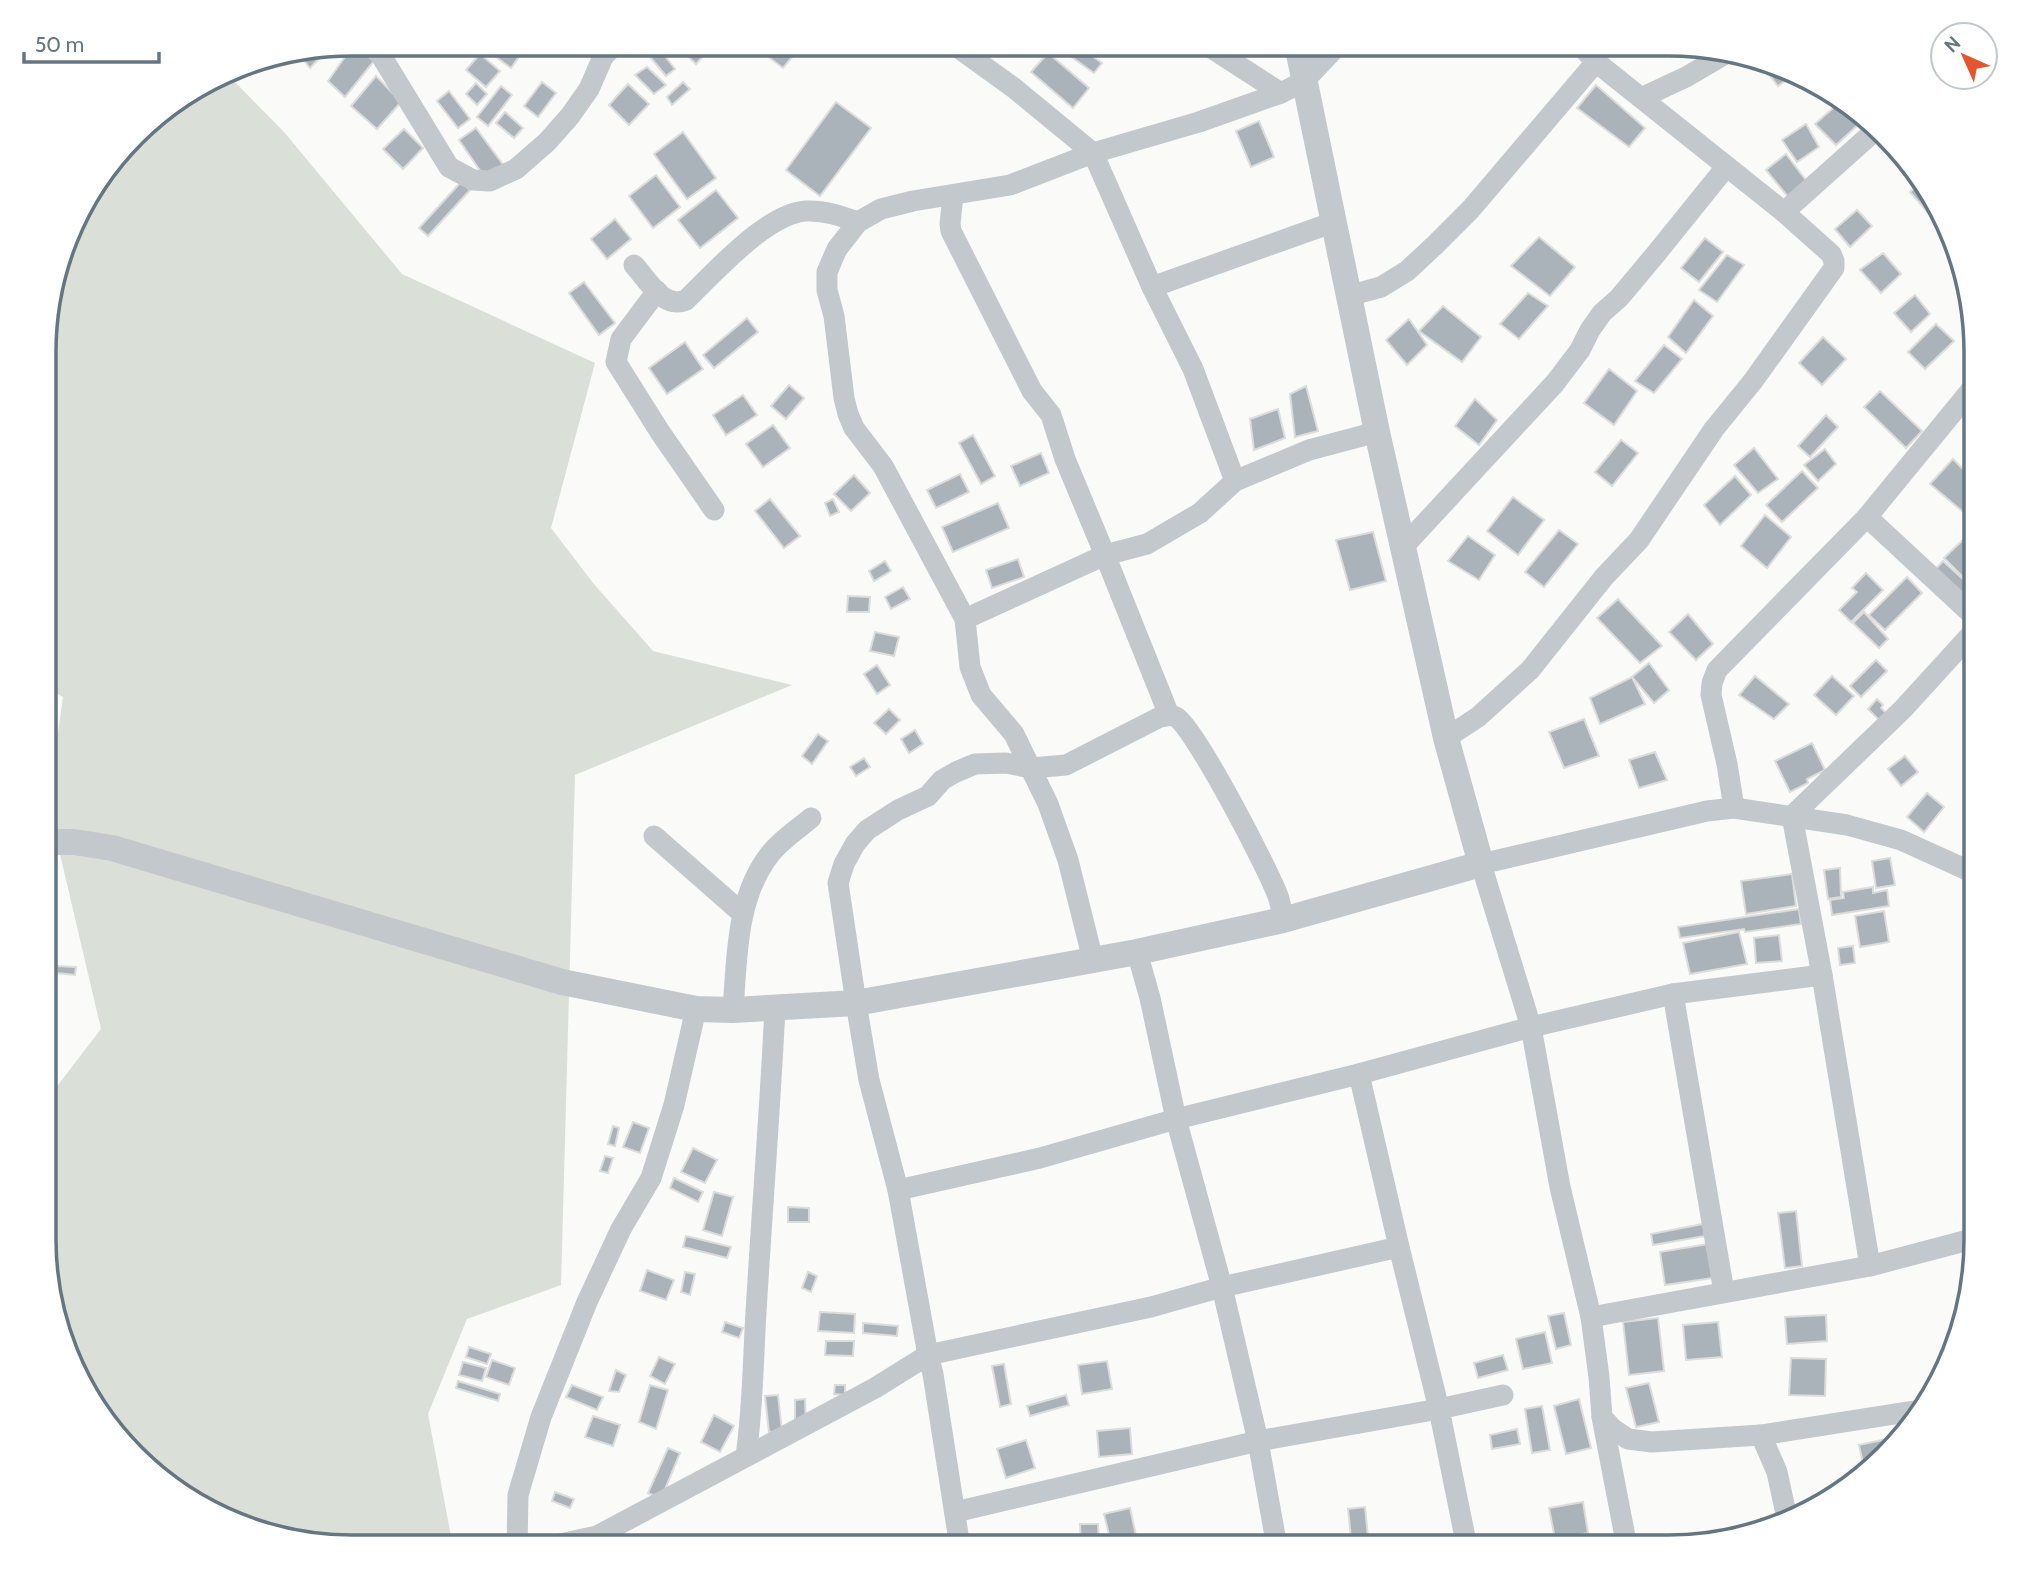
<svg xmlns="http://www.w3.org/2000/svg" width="2020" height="1591" viewBox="0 0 2020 1591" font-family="Cabin,sans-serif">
<rect width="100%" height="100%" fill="#fafaf8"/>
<path fill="#dadfd7" d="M228,75L284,132L402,274L595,363L551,528L593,583L653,651L792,685L575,775L561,1285L467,1319L428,1414L453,1547H332L234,1524L148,1471L75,1375L44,1260L45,1102L101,1029L48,803L63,697L46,688V311L85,198L149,120Z"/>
<g fill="#aab3b9" stroke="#dcdcda" stroke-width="2">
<path d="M354,44L374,61L345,97L328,81Z"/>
<path d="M488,44H507L521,54L511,68L484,48Z"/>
<path d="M688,44H714L696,64L682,51Z"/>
<path d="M764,44H803L783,68L758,49Z"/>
<path d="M982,44H999L987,58L977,50Z"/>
<path d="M1067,44H1075L1102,63L1094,73L1062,50Z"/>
<path d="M330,47L310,68L298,53Z"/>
<path d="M660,50L675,69L666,76L651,58Z"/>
<path d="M1048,53L1089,88L1073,108L1031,72Z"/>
<path d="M480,54L500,71L486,87L466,70Z"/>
<path d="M1763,62L1786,67L1796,73L1778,86L1761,64Z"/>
<path d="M647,67L666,85L654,94L635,75Z"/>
<path d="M376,76L401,102L377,129L351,106Z"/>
<path d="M542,82L556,93L538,117L524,106Z"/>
<path d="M683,82L690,89L672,105L667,97Z"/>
<path d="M476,83L487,94L477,105L466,94Z"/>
<path d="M628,84L649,104L629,125L609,105Z"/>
<path d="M1596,85L1645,128L1629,147L1577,108Z"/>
<path d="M501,86L512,95L488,126L477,117Z"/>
<path d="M449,91L470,119L458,128L437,101Z"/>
<path d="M836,102L871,128L820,196L786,170Z"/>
<path d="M1840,102L1860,123L1836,145L1815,124Z"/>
<path d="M505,112L523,128L514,138L496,123Z"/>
<path d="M1259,121L1274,157L1251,167L1236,131Z"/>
<path d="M1806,124L1819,147L1797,162L1782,140Z"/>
<path d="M476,128L504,166L486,179L459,140Z"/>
<path d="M404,129L423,148L403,169L383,149Z"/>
<path d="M683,132L716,178L687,199L654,154Z"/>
<path d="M1786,154L1808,183L1789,198L1766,170Z"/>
<path d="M656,175L680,207L653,228L629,196Z"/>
<path d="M461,182L470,190L428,236L419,228Z"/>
<path d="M1920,183L1945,216L1948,235L1910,192Z"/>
<path d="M716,190L738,218L700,248L678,220Z"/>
<path d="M1857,210L1872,226L1850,247L1835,229Z"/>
<path d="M615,219L631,239L607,259L591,239Z"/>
<path d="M1539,237L1575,267L1550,296L1511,266Z"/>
<path d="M1705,238L1723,252L1699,282L1681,268Z"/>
<path d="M1883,253L1901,274L1881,293L1860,270Z"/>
<path d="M1727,255L1744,265L1717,302L1699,290Z"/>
<path d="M584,282L615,323L599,335L569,293Z"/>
<path d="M1528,293L1548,306L1519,339L1500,324Z"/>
<path d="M1915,295L1930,314L1911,332L1894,313Z"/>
<path d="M1694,300L1713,316L1686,353L1668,337Z"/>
<path d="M1443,306L1481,337L1462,362L1419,331Z"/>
<path d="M747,318L758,332L714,368L703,355Z"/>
<path d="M1409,319L1427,345L1407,365L1386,340Z"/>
<path d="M1936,324L1954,341L1925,369L1908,352Z"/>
<path d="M1823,337L1846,359L1822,385L1799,363Z"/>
<path d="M685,342L703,369L667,394L649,368Z"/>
<path d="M1664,345L1682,359L1654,393L1635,381Z"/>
<path d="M1609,369L1637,391L1614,425L1584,403Z"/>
<path d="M789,385L804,398L786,419L771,406Z"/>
<path d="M1306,386L1318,431L1295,437L1290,394Z"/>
<path d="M1880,391L1922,431L1906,448L1864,407Z"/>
<path d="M743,395L757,415L726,435L713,415Z"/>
<path d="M1475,399L1497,420L1479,445L1455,426Z"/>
<path d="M1278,409L1285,438L1254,450L1250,419Z"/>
<path d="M1826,415L1838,427L1810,457L1798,446Z"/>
<path d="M773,425L790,448L763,467L746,444Z"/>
<path d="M973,435L995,476L981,484L959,443Z"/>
<path d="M1621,440L1638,453L1612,486L1595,472Z"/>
<path d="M1754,448L1778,479L1758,493L1734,465Z"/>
<path d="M1825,449L1836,464L1818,481L1804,465Z"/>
<path d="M1041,453L1049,473L1020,486L1011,466Z"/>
<path d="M1953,459L1976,483V508L1968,516L1930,484Z"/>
<path d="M1802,471L1818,488L1782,522L1766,505Z"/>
<path d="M960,474L969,492L936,508L927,490Z"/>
<path d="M854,475L870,493L851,511L834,494Z"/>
<path d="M1735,476L1751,495L1720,525L1704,505Z"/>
<path d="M1513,497L1544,520L1518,555L1487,531Z"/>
<path d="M770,499L800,536L784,548L755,511Z"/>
<path d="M833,499L839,512L830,516L825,503Z"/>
<path d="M998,503L1009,528L953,552L942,527Z"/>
<path d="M1765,515L1791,537L1767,568L1741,546Z"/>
<path d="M1559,530L1578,544L1544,587L1525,572Z"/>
<path d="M1373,532L1386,581L1350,590L1336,540Z"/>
<path d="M1969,534L1976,541V568L1965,579L1944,558Z"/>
<path d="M1468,536L1495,555L1479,580L1448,561Z"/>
<path d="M1018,559L1024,577L992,588L986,570Z"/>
<path d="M885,561L891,571L874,581L869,571Z"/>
<path d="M1943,561L1976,591V598L1970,605L1933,572Z"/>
<path d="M1866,573L1883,590L1851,622L1839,610L1857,592L1852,588Z"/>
<path d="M1907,577L1922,593L1885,630L1869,615Z"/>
<path d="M903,587L910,599L891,609L885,597Z"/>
<path d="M848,596L870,597L869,612H847Z"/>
<path d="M1618,599L1662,646L1640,663L1597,618Z"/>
<path d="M1864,612L1888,639L1879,648L1853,623Z"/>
<path d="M1688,614L1713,644L1696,660L1669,632Z"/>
<path d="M875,632L899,637L894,656L870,651Z"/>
<path d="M1876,660L1887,671L1861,697L1850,686Z"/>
<path d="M1649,663L1669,690L1654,703L1632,677Z"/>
<path d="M877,665L890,685L877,694L864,674Z"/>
<path d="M1755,676L1789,704L1774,719L1739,695Z"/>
<path d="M1832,676L1854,696L1836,715L1814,695Z"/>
<path d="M1632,677L1645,704L1600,724L1590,698Z"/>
<path d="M1877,699L1883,705L1881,708L1890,717L1883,724L1868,709Z"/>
<path d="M889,709L900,720L886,734L874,723Z"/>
<path d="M1584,719L1599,756L1564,768L1549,732Z"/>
<path d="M915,730L923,744L909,753L901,739Z"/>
<path d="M818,734L828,741L812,764L802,756Z"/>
<path d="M1812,743L1825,770L1807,779L1808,783L1790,792L1775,761Z"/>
<path d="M1655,752L1667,780L1639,788L1629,760Z"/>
<path d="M1905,756L1918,772L1901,786L1888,769Z"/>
<path d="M864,758L870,767L856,776L850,767Z"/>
<path d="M1927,793L1944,807L1924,832L1907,817Z"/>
<path d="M1890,858L1895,885L1876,888L1872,861Z"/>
<path d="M1840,868L1841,897L1828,899L1824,870Z"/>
<path d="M1792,874L1796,906L1746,914L1741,881Z"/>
<path d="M1873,887V893L1887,890L1889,906L1832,915L1830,900L1844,898L1843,892Z"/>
<path d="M1799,909L1801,924L1745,932L1744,929L1680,938L1678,927Z"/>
<path d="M1884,911L1889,942L1860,947L1855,916Z"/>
<path d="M1739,932L1747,964L1690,974L1683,943Z"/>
<path d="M1779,935L1782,961L1756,963L1754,938Z"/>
<path d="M1853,946L1855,963L1840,965L1838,948Z"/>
<path d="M57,966L76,967L75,975L57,973Z"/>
<path d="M633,1122L649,1128L640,1153L623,1147Z"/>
<path d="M613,1126L619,1128L615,1146L608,1144Z"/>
<path d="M693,1148L717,1160L705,1183L681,1172Z"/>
<path d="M605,1156L613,1158L608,1173L600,1171Z"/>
<path d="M674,1178L703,1192L698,1202L670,1188Z"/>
<path d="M714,1192L733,1197L722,1236L703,1230Z"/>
<path d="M788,1207L809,1208V1222H788Z"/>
<path d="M1796,1211L1802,1266L1785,1268L1778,1213Z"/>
<path d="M1703,1224L1705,1236L1653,1245L1651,1234Z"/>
<path d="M686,1236L731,1247L727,1258L683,1247Z"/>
<path d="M1708,1244L1713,1278L1665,1285L1660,1252Z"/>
<path d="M647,1270L674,1280L666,1300L640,1291Z"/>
<path d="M685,1272L695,1274L690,1295L681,1292Z"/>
<path d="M808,1272L817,1276L811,1292L802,1288Z"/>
<path d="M820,1312L855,1314L854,1333L818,1331Z"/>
<path d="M1564,1313L1571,1345L1556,1349L1548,1316Z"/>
<path d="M1826,1315L1827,1341L1787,1344L1785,1317Z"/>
<path d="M1658,1318L1664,1371L1629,1375L1623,1322Z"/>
<path d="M725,1322L743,1328L739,1338L722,1332Z"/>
<path d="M1718,1322L1722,1357L1686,1360L1683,1325Z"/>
<path d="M863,1323L898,1326L897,1336L863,1333Z"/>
<path d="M1545,1332L1552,1363L1523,1369L1516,1339Z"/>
<path d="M826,1341H854L853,1356L825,1355Z"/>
<path d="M469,1347L491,1354L487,1364L466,1357Z"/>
<path d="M1503,1355L1508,1370L1478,1378L1474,1363Z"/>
<path d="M659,1357L675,1364L665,1384L650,1376Z"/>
<path d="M1791,1358L1826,1359L1825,1396L1789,1395Z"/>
<path d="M492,1360L515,1368L509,1385L486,1377Z"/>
<path d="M1107,1361L1112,1389L1082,1394L1078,1365Z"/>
<path d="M463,1362L486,1368L482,1381L459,1375Z"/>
<path d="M1004,1364L1011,1404L1000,1407L992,1366Z"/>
<path d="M616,1370L626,1375L619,1392L609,1391Z"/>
<path d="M458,1381L500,1394L498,1401L456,1388Z"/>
<path d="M1649,1383L1659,1422L1636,1427L1626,1388Z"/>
<path d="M572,1385L603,1397L597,1410L566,1397Z"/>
<path d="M650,1385L668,1390L656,1429L639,1422Z"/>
<path d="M835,1385H845V1395L834,1394Z"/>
<path d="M778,1395L782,1431L769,1432L765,1396Z"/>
<path d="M1066,1395L1069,1405L1030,1416L1027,1406Z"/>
<path d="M805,1399L806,1423H795V1400Z"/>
<path d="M1579,1399L1591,1448L1566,1454L1554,1406Z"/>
<path d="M1542,1406L1550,1450L1532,1453L1525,1409Z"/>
<path d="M714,1415L734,1426L720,1452L701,1442Z"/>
<path d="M593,1416L620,1425L613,1446L585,1437Z"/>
<path d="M1130,1428L1132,1454L1099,1457L1097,1431Z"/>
<path d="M1517,1429L1520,1444L1492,1449L1490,1435Z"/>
<path d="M1896,1437L1898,1444L1864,1468L1859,1445Z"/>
<path d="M1026,1440L1035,1468L1006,1478L997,1449Z"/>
<path d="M668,1448L680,1453L661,1499L648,1493Z"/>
<path d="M555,1492L574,1499L570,1508L552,1501Z"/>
<path d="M1583,1502L1588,1533L1555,1539L1549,1508Z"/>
<path d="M1365,1507L1369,1547H1352L1348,1509Z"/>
<path d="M1130,1508L1138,1545L1112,1547L1104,1514Z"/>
<path d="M1080,1524H1098L1099,1547H1081Z"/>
</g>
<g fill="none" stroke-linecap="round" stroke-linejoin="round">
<g stroke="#c3c8cc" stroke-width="21">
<path d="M374,44L449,167L473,180L490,181L516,169L547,142L570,116L589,89L603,57L615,44"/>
<path d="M953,44L1014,88L1093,153L1152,287L1193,369L1235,481L1309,450L1377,432"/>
<path d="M1205,44L1281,93L1304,81L1339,44"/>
<path d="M1641,98L1686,77L1727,53"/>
<path d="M953,195L950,224L951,231L1032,391L1051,415L1065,459L1105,555L1147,544L1200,513L1235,481"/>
<path d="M1784,212L1878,128"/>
<path d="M634,265C648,280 663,310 686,300C713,274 767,213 806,211C824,210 841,216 858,222"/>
<path d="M1152,287L1334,222"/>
<path d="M657,291L621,339L616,362L660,432L714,510"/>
<path d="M1348,296L1381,287L1407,271L1435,245L1471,209L1596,62"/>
<path d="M1867,517L1976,618"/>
<path d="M1403,547L1555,383L1580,350L1590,330L1602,313L1619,298L1655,255L1726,167"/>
<path d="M965,619L1105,555L1169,715"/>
<path d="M1446,738L1478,717L1530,670L1604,577L1639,540L1714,429L1753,381L1834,268V261L1831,254L1784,212L1596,62L1579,44"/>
<path d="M1734,808L1727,764L1711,695L1712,683L1717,670L1867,517L1976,384"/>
<path d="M654,836L743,914"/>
<path d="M1137,952L1150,998L1176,1119L1222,1287L1258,1441L1277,1547"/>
<path d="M1093,960L1068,860L1048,804L1014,734L981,695L970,667L965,619L883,466L854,428L848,414L844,398L834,316L827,290V272L837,249L858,222L881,209L913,201L1010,185L1093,153L1199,122L1281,93"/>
<path d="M1673,994L1724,1292"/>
<path d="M733,1010C737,957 736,898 770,854C781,840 798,829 811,818"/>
<path d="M1359,1074L1399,1247"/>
<path d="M898,1190L1040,1158L1176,1119L1359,1074L1531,1027L1673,994L1822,975"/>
<path d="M1870,1266L1822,975L1792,816L1903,709L1976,629"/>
<path d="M1591,1317L1870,1266L1976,1238"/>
<path d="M1602,1417L1613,1429L1628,1439L1652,1442L1761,1435L1920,1410"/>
<path d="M1761,1435L1777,1472L1788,1523"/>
<path d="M746,1456C753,1408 753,1361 756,1312C762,1211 770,1110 775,1008"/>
<path d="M955,1512L1258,1441L1439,1409L1503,1395"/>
<path d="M517,1547L518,1495L541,1417L587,1302L621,1229L651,1178L674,1105L696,1009"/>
<path d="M546,1547L597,1536L875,1388L928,1355L1151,1307L1222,1287L1399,1247L1439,1409L1467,1547"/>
<path d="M960,1547L933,1374L928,1355L898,1190L869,1080L856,1003L838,883L844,864L855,844L867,830L898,810L928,796L942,780L956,772L975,764L1006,763L1031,768L1066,765L1160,717C1166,716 1171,714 1176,717C1195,728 1270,872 1279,899C1281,906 1282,913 1283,920"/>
<path d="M1627,1547L1602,1417L1599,1377L1591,1317L1560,1187L1531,1027L1481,864L1707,811L1734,808L1847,825L1901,840L1976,874"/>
</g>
<path stroke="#c3c8cc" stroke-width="26" d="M45,842H74L112,848L562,982L696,1009L733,1010L856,1003L1137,952L1283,920L1481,864L1446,738L1377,432L1297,44"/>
</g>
<path d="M0 0H2020V1591H0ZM352 56H1668A296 296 0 0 1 1964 352V1239A296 296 0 0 1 1668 1535H352A296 296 0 0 1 56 1239V352A296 296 0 0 1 352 56Z" fill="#fff" fill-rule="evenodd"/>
<path fill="none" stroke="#657683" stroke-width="3.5" d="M352 56H1668A296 296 0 0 1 1964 352V1239A296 296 0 0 1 1668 1535H352A296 296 0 0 1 56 1239V352A296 296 0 0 1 352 56Z"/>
<g transform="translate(1964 56) rotate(315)"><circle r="33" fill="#ffffff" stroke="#c1c8cd" stroke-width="2"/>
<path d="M0-5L12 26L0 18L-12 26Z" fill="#e4572e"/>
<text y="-10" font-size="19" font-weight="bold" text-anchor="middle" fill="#657683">N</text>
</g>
<path d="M24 52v10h135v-10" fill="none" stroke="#657683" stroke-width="3.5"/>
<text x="35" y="52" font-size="21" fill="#657683" stroke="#ffffff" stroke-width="5" paint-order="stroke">50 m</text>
</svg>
